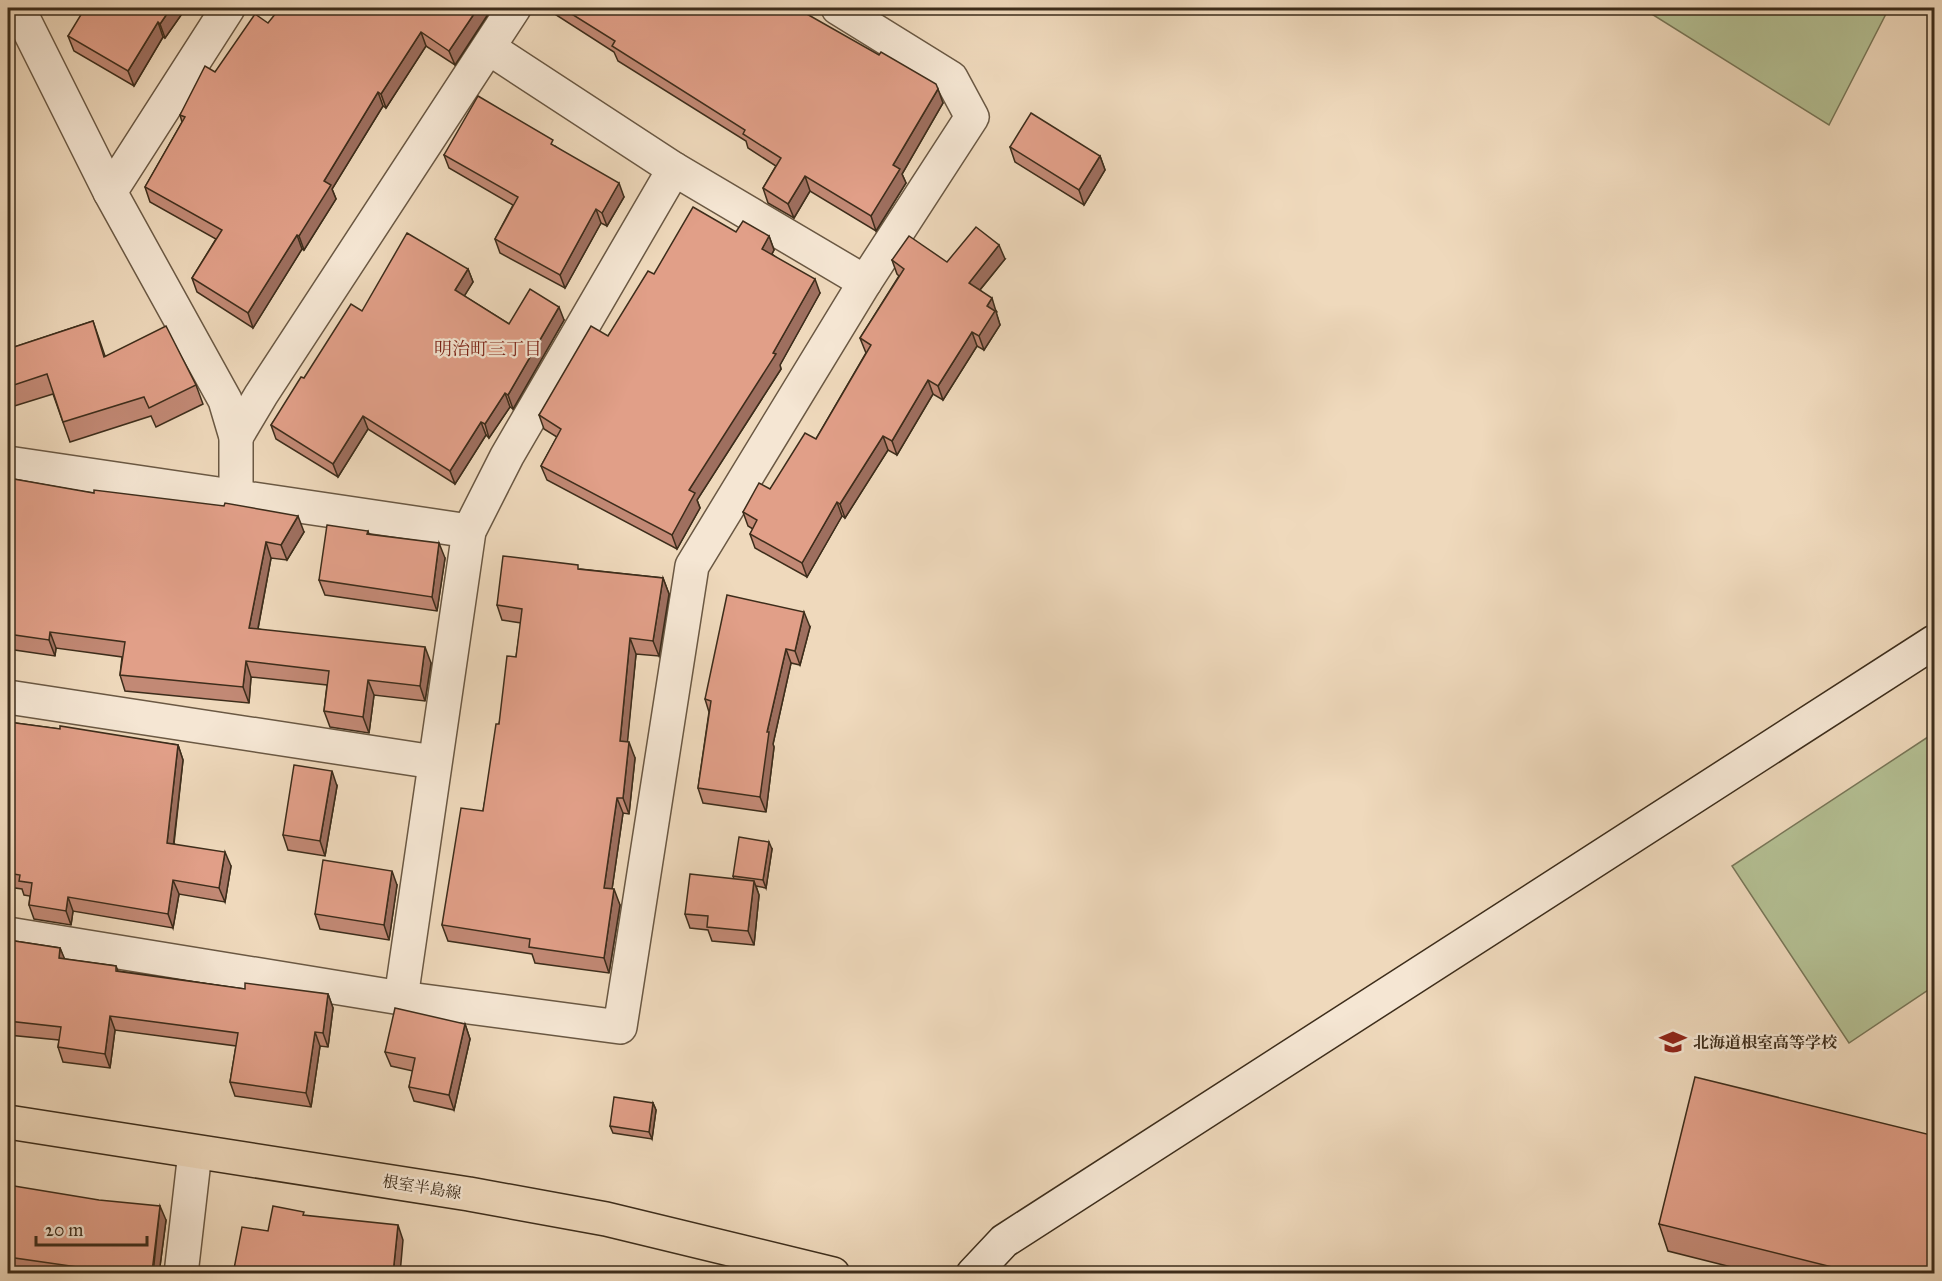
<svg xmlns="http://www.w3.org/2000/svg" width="1942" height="1281" viewBox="0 0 1942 1281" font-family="'IM FELL Great Primer','Noto Serif JP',serif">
<rect width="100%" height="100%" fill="#efd9bc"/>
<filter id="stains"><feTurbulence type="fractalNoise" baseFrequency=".00333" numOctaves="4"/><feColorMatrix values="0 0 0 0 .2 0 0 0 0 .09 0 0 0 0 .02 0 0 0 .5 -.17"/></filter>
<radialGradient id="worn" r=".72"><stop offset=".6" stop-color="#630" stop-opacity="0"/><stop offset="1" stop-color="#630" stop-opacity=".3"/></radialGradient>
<g fill="#b4c094" stroke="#787658" stroke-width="1.5">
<path d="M1642,8H1889L1829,125Z"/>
<path d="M1934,733V986L1849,1043L1732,866Z"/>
</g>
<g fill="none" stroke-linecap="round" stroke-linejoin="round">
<defs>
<g id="street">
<path d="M18,8L110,192L225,400L236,437V497"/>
<path d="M489,48L674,169L865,282"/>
<path d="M110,192L228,8"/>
<path d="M236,437L261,395L514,8"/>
<path d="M8,463L469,531"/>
<path d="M8,697L434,762"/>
<path d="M8,934L401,998L620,1027L692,566L865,282L972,117L951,78L838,8"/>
<path d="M401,998L469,531L507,456L674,169"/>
<path d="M181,1274L195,1152"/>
</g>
<path id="secondary" d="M973,1274L1004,1241L1934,642"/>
<path id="primary" d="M8,1122L469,1194L606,1219L833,1274"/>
</defs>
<use href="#street" stroke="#6a5843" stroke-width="36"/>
<use href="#secondary" stroke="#3d2d1b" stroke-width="36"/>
<use href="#primary" stroke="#3d2d1b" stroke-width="36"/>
<use href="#street" stroke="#f5e6d3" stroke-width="33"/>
<use href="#secondary" stroke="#f5e6d3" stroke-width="33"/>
<use href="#primary" stroke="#efd9bc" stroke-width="33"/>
</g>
<g fill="#c28975" stroke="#3d2d1b" stroke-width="1.5">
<path d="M186,8L165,38L163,37L134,86L74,51L68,36Z"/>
<path d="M492,8L455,65L426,46L386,108L383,106L332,189L336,199L304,250L302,249L253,328L197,292L192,278L216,239L150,202L145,187L182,122L180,115L215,72L268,23Z"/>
<path d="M549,8H806L808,15L943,103L902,174L906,183L876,231L810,191L794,218L768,203L763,188L776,166L748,148L746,141L618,61L614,52L550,11Z"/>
<path d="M555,146L624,197L607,226L601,223L565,288L500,253L495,239L513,205L449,168L444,155Z"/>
<path d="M1010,147L1100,156L1105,170L1084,205L1015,162Z"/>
<path d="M736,232L769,236L774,250L772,254L820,293L780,365L781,369L697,500L700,508L677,549L547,480L541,466L557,437L544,429L539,415L608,336L654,274Z"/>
<path d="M1005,259L980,290L997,312L996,313L1000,325L984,350L977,346L943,400L933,394L897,455L888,450L845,518L842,516L807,577L755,548L750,534L753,529L748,526L743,512L770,489L816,439L866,353L860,338L899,276L897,274L892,260L947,262Z"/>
<path d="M468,269L473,282L464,296L509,324L564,320L513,409L510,407L489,438L486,435L455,484L368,429L338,477L276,439L271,425L304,378L362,311Z"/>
<path d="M93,321L105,356L196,385L203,404L156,427L151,416L70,442L53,394L8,408V349Z"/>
<path d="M8,478L304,532L287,560L271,558L258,629L431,663L425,701L374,695L369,733L330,727L324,711L327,685L251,677L249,703L125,691L120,675L122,657L56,648L55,656L8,649Z"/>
<path d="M368,531L369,534L445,558L437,611L325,595L319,580Z"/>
<path d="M580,569L663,578L669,594L659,656L636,654L627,742L635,758L629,814L623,813L612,889L620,905L609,973L535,963L532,954L448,941L442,925L483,811L499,724L516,657L521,623L502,620L497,605Z"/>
<path d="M810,627L800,665L791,663L773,744L774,747L766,812L703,803L698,788L709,712L705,699Z"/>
<path d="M8,722L178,745L183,760L174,844L231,866L225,902L179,894L173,928L73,911L71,925L34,919L29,905L30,896L24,895L22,889L8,887Z"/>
<path d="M337,786L325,856L288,850L283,835Z"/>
<path d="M772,849L766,888L756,886L759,895L754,945L712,941L708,930L690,928L685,914L734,879L733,876Z"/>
<path d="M397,885L389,940L320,929L315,914Z"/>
<path d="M8,940L60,948L64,959L116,966L118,971L245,989L328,994L333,1008L328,1047L320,1046L311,1107L235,1096L230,1082L236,1046L115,1030L110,1068L63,1062L58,1047L59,1040L8,1035Z"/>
<path d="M465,1024L470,1039L454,1110L414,1101L409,1087L413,1071L391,1066L385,1052Z"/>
<path d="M653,1103L656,1110L652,1139L613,1133L610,1126Z"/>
<path d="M8,1185L166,1220L159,1274H28L8,1270Z"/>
<path d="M1659,1224L1935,1274H1759L1668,1251Z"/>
</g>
<g fill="#9e6f5f" stroke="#3d2d1b" stroke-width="1.5">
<path d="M171,8H186L165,38L160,24Z"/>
<path d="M478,8H492L455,65L449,51Z"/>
<path d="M799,8H806L809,14L804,24L798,9Z"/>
<path d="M158,22L163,37L134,86L128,71Z"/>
<path d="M421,32L426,46L386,108L381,94Z"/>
<path d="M938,89L943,103L902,174L906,183L876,231L871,216L893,165Z"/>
<path d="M378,92L383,106L332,189L336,199L304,250L299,236L324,181Z"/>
<path d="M1100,156L1105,170L1084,205L1079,190Z"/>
<path d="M805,176L810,191L794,218L788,204Z"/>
<path d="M619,183L624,197L607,226L602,213Z"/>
<path d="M596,209L601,223L565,288L560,275Z"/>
<path d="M297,235L302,249L253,328L248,313Z"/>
<path d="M769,236L774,250L767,263L762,249Z"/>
<path d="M999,245L1005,259L974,297L969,283Z"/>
<path d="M468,269L473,282L460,303L455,290Z"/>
<path d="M815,279L820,293L780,365L781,369L697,500L700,508L677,549L672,535L689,490L773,353Z"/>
<path d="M992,298L1000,325L984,350L979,336L987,306Z"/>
<path d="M559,307L564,320L513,409L508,395Z"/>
<path d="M972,332L977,346L943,400L938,386Z"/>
<path d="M928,380L933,394L897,455L892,441Z"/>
<path d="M505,393L510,407L489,438L485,424Z"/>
<path d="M363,416L368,429L338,477L333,464Z"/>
<path d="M481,422L486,435L455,484L450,471Z"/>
<path d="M883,436L888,450L845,518L840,504Z"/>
<path d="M837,502L842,516L807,577L802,563Z"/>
<path d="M298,516L304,532L287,560L281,545Z"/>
<path d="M266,542L271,558L255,644L249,628Z"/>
<path d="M439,543L445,558L437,611L432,597Z"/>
<path d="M663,578L669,594L659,656L653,641Z"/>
<path d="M804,612L810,627L800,665L795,651Z"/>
<path d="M50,632L56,648L55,656L49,640Z"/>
<path d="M630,638L636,654L626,757L620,741Z"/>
<path d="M425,647L431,663L425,701L420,686Z"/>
<path d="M786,649L791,663L773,744L774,747L766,812L760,797L767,732Z"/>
<path d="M246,661L251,677L249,703L243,687Z"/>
<path d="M368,680L374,695L369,733L363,717Z"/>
<path d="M629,742L635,758L629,814L623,798Z"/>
<path d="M178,745L183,760L172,857L167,843Z"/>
<path d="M332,771L337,786L325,856L320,841Z"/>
<path d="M617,798L623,813L610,903L604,888Z"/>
<path d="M769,842L772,849L766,888L763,880Z"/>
<path d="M225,852L231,866L225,902L219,888Z"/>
<path d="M392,871L397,885L389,940L384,925Z"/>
<path d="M173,880L179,894L173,928L168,914Z"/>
<path d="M754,881L759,895L754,945L748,931Z"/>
<path d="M614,889L620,905L609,973L604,958Z"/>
<path d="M68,897L73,911L71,925L66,911Z"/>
<path d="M60,948L66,962L59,958Z"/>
<path d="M328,994L333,1008L328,1047L323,1033Z"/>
<path d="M110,1016L115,1030L110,1068L105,1054Z"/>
<path d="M465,1024L470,1039L454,1110L449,1095Z"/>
<path d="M315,1032L320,1046L311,1107L306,1093Z"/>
<path d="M653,1103L656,1110L652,1139L649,1132Z"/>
<path d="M160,1206L166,1220L159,1274H153Z"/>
<path d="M398,1225L403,1240L400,1274H393Z"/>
</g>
<g fill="#e19f88" stroke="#3d2d1b" stroke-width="1.5">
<path d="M85,8H171L160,24L158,22L128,71L68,36Z"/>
<path d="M280,8H478L449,51L421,32L381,94L378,92L324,181L331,185L299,236L297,235L248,313L192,278L222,230L145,187L185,117L180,115L205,66L215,72L255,14L268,23Z"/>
<path d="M562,8H799L798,9L879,55L881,52L936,84L938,89L893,165L900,169L871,216L805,176L788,204L763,188L781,158L743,134L745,130L612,46L615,41Z"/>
<path d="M478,96L553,140L551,144L619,183L602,213L596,209L560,275L495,239L518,197L444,155Z"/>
<path d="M1031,113L1100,156L1079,190L1010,147Z"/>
<path d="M693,207L736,232L743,221L769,236L762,249L815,279L773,353L776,354L689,490L695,493L672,535L541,466L561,429L539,415L591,326L608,336L648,271L654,274Z"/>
<path d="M976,227L999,245L969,283L992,298L987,306L995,311L979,336L972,332L938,386L928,380L892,441L883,436L840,504L837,502L802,563L750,534L757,520L743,512L759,483L770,489L805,433L816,439L871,345L860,338L904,269L892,260L909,236L947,262Z"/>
<path d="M407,233L468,269L455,290L509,324L530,289L559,307L508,395L505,393L485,424L481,422L450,471L363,416L333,464L271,425L301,377L304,378L351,304L362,311Z"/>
<path d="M93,321L104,357L166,326L196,385L149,408L144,397L63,422L47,374L8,387V349Z"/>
<path d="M8,478L94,493V490L224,506L225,503L298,516L281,545L266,542L249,628L425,647L420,686L368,680L363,717L324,711L329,671L246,661L243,687L120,675L125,642L50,632L49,640L8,634Z"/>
<path d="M327,525L368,531L367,534L439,543L432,597L319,580Z"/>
<path d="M503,556L578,565V569L663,578L653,641L630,638L620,741L629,742L623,798H617L604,888L614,889L604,958L529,947L530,939L442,925L461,808L483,811L496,724H499L507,656L516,657L522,609L497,605Z"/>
<path d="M727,595L804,612L795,651L786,649L767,732H769L760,797L698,788L711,701L705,699Z"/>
<path d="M8,722L60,729V726L178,745L167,843L225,852L219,888L173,880L168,914L68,897L66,911L29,905L32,883L19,881L20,875L8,873Z"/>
<path d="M294,765L332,771L320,841L283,835Z"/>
<path d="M739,837L769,842L763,880L733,876Z"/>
<path d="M323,860L392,871L384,925L315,914Z"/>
<path d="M690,874L754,881L748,931L707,927L708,916L685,914Z"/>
<path d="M8,940L60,948L59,958L116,966V971L245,989V983L328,994L323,1033L315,1032L306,1093L230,1082L238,1033L110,1016L105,1054L58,1047L61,1027L8,1021Z"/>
<path d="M395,1008L465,1024L449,1095L409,1087L415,1058L385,1052Z"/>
<path d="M1695,1077L1935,1136V1274H1860L1659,1224Z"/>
<path d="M614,1097L653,1103L649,1132L610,1126Z"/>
<path d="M8,1185L99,1200L160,1206L152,1272L139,1270V1274H98L99,1270L8,1257Z"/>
<path d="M273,1206L304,1212L303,1215L398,1225L393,1274H233L242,1227L268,1231Z"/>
</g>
<defs>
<symbol id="school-bare" viewBox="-9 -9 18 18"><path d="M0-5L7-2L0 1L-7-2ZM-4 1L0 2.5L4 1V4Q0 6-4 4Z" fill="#8f2418" stroke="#f5e6d3" stroke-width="2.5" paint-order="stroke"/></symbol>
</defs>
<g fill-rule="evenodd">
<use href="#school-bare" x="1654" y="1023" width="38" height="38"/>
</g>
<g text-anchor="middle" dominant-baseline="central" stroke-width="4.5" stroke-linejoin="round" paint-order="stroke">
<g font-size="16" font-weight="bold" fill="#3d2d1b" stroke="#f5e6d3" text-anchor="start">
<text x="1693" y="1042">北海道根室高等学校</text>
</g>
<g font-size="16" fill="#3d2d1b" stroke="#f5e6d3">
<text transform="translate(422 1187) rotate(9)">根室半島線</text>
</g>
<g font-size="18" fill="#7a1f14" stroke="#f5e6d3">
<text x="488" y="349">明治町三丁目</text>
</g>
</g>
<rect width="1942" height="1281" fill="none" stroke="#efd9bc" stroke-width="30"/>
<rect x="9" y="9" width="1924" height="1263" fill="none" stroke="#3d2d1b" stroke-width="3"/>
<rect x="15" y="15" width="1912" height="1251" fill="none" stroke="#3d2d1b" stroke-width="1.5"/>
<path d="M36 1236v9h111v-9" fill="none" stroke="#3d2d1b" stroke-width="3"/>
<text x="45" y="1236" font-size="18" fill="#3d2d1b" stroke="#f5e6d3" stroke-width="4.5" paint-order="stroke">20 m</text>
<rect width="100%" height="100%" filter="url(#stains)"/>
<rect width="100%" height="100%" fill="url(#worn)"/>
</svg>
